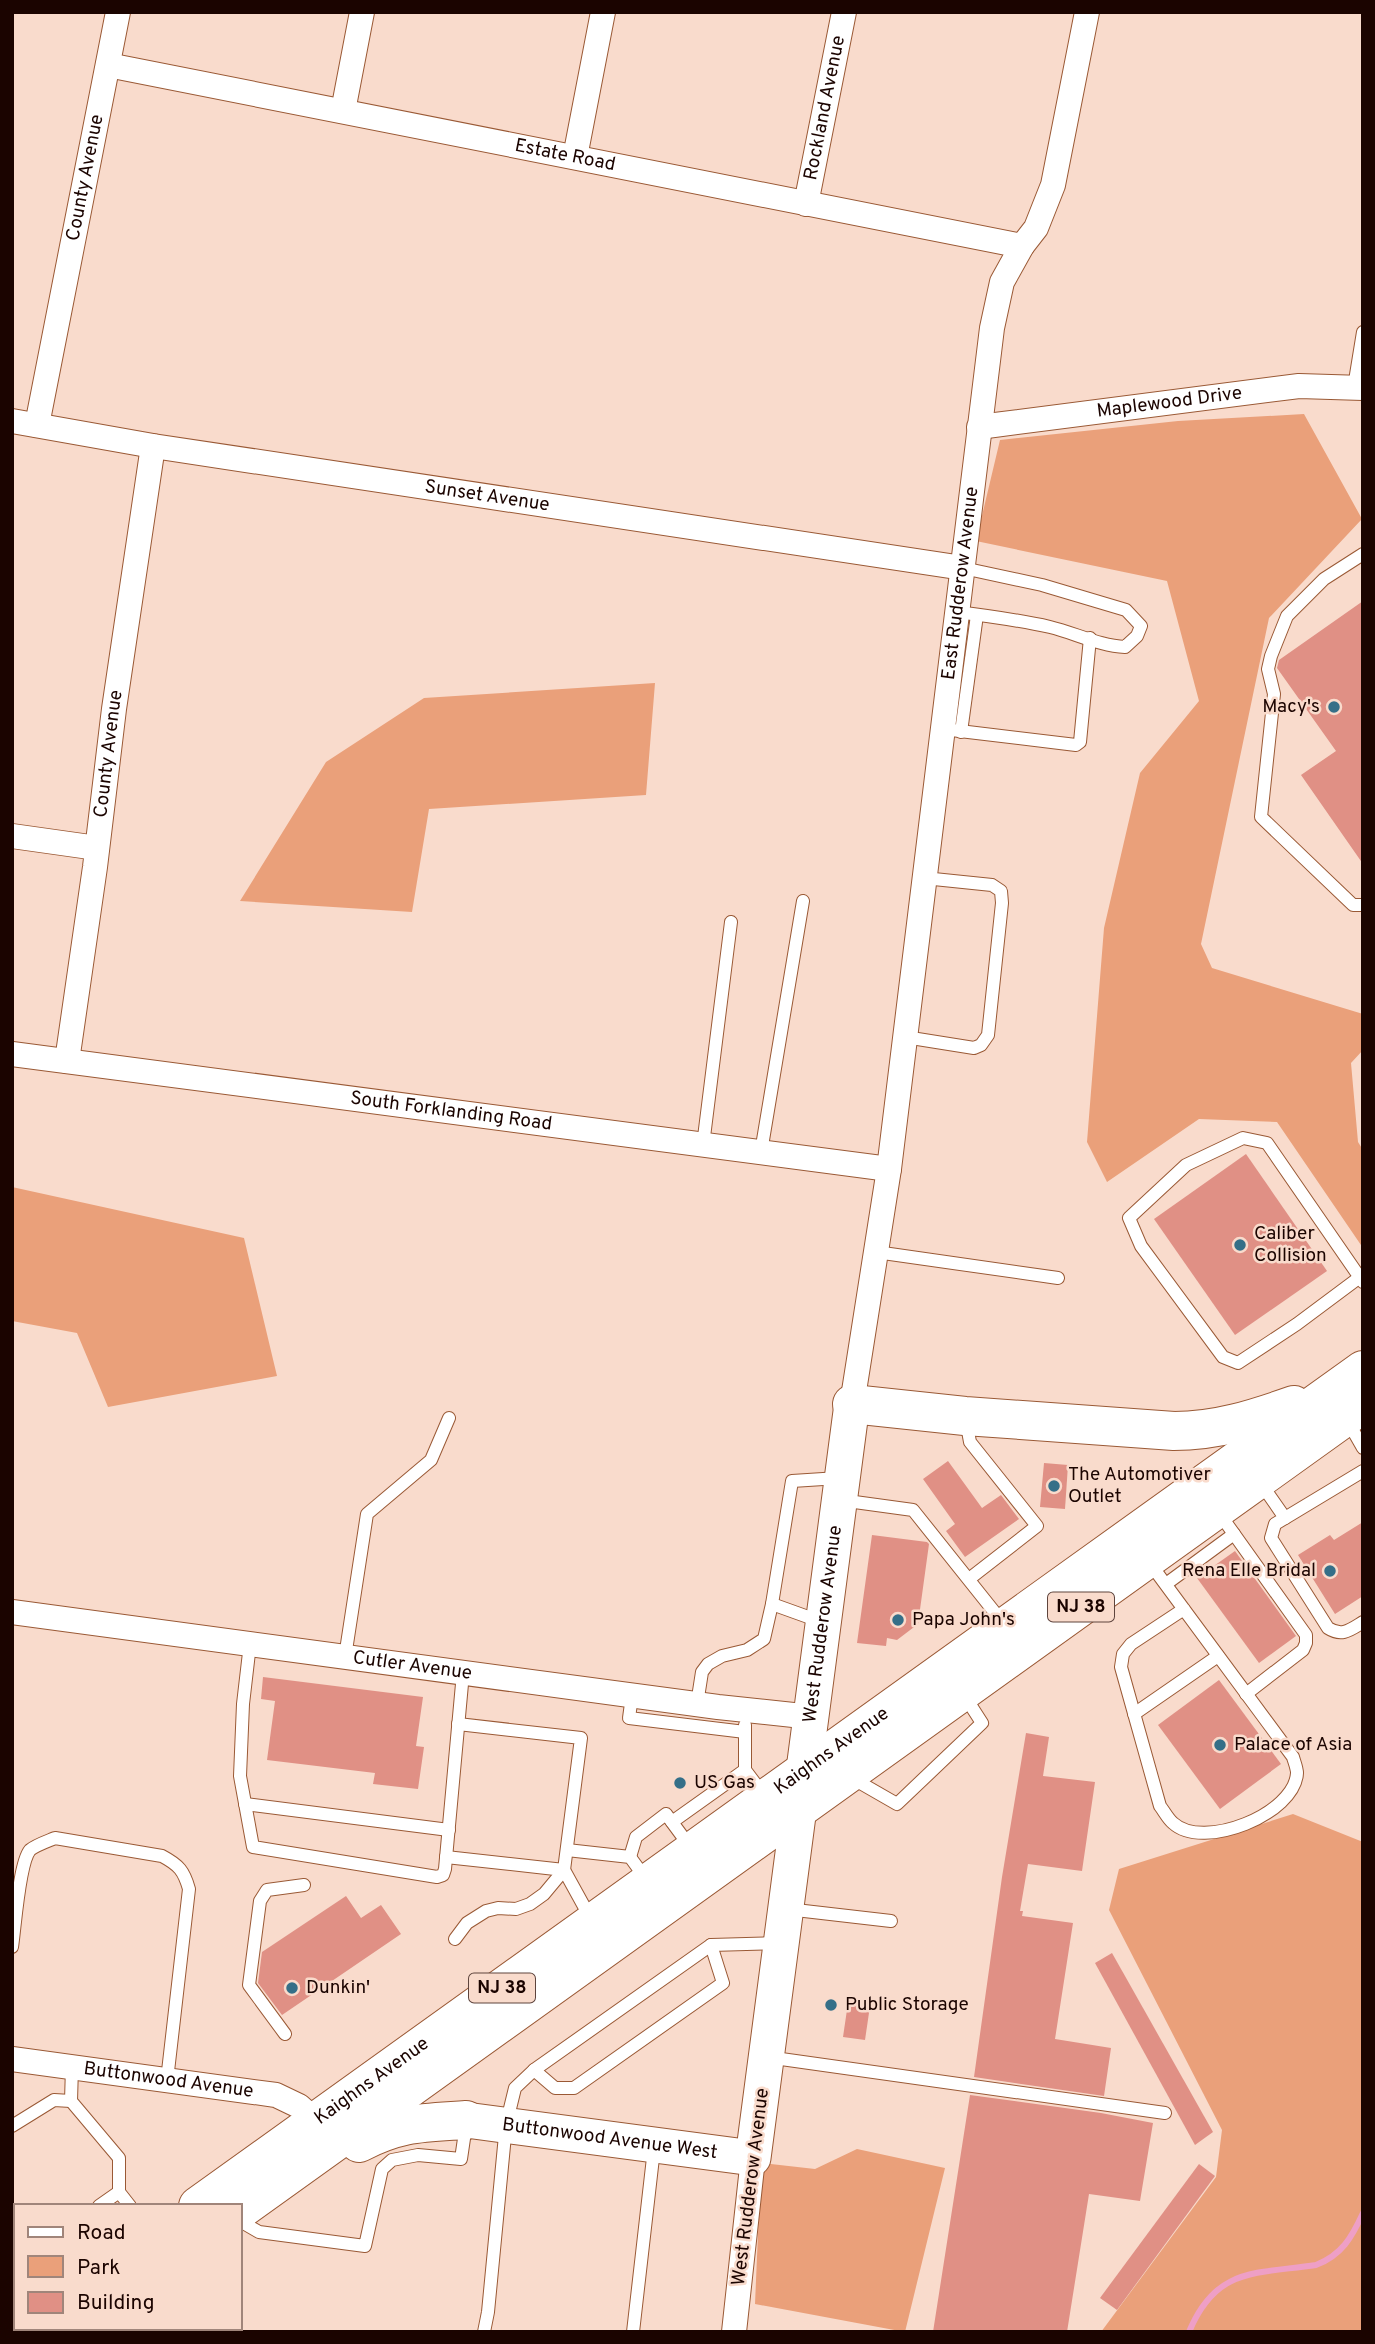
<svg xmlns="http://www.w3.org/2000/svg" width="1375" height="2344" viewBox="0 0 1375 2344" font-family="Overpass,sans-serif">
<rect width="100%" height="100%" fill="#f9dbcc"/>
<g fill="#eaa07a">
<path d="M1304,414L1362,519L1269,618L1201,944L1212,968L1363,1014V1050L1351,1063L1358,1142L1363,1150V1248L1277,1122L1199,1119L1107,1182L1087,1142L1104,928L1140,773L1199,701L1167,581L976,541L1000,440L1178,421Z"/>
<path d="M655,683L646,795L429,809L412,912L240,901L326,762L424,698Z"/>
<path d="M12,1187L244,1238L277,1376L108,1407L77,1333L12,1321Z"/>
<path d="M1293,1814L1363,1842V2332H1101L1216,2177L1222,2130L1109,1910L1119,1869Z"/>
<path d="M857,2149L945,2168L905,2332L755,2304L761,2163L815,2169Z"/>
</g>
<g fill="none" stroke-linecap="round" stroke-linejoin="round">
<path stroke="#ee9fc6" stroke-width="6" d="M1189,2332C1216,2267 1255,2274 1316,2265C1342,2255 1352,2237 1363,2213"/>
</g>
<g fill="#e09085">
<path d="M1363,601V864L1301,775L1336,751L1277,668L1279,660Z"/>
<path d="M1246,1154L1327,1271L1235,1335L1154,1219Z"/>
<path d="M948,1461L982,1508L1001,1495L1019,1519L965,1557L946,1531L955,1524L923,1479Z"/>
<path d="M1044,1463L1068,1465L1065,1509L1040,1507Z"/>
<path d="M1363,1522V1596L1335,1614L1298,1555L1330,1535L1334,1540Z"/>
<path d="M872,1535L927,1542L929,1544L918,1624L897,1640L887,1638L886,1646L857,1643Z"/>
<path d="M1235,1551L1296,1636L1259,1663L1197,1578Z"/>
<path d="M263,1677L423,1697L416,1746L424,1747L418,1789L373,1784L375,1773L267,1760L275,1701L261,1699Z"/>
<path d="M1219,1680L1281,1764L1220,1809L1158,1725Z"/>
<path d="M1026,1733L1049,1737L1043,1776L1095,1782L1082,1871L1028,1864L1020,1911H1023L1022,1916L1073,1923L1055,2039L1111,2048L1104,2096L974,2077L1002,1877Z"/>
<path d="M346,1896L361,1918L381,1905L401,1934L282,2015L258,1983L262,1952Z"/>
<path d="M1112,1953L1213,2132L1195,2145L1095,1963Z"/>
<path d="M848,2003L870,2006L865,2040L843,2037Z"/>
<path d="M970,2095L1101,2113L1153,2123L1140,2201L1089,2194L1067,2332H933Z"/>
<path d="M1199,2164L1215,2176L1117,2310L1100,2298Z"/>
</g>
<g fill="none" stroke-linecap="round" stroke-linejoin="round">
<defs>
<g id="lane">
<path d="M1354,387L1363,332"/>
<path d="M1363,554L1324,579L1287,616L1271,656L1268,669L1274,694L1261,817L1353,905H1363"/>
<path d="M957,612C989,616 1019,620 1050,627C1075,633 1100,646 1125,647L1137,636L1141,626L1126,610L1042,585L963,568"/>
<path d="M943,729L1076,745L1080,742L1090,638"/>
<path d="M961,732L977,615"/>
<path d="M905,1037L974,1048L981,1045L988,1035L1002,903L1001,891L992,885L924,878"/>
<path d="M703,1145L731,922"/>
<path d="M761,1152L803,901"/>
<path d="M876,1252L1058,1278"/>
<path d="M1360,1277L1297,1324L1238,1363L1223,1357L1141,1246L1129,1218L1186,1165L1243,1138L1267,1143L1363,1282"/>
<path d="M966,1420L970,1442L1037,1526L969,1579"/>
<path d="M1347,1420L1363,1448"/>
<path d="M1260,1482L1285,1518L1275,1524L1271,1538L1328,1628C1342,1637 1350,1630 1363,1622"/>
<path d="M840,1500L913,1510L1004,1624"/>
<path d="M1219,1513L1306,1635V1643L1303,1650L1246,1694"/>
<path d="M1285,1518L1363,1471"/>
<path d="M1149,1562L1293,1757C1294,1761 1297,1768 1297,1773C1295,1814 1203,1851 1173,1823C1168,1819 1164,1811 1160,1806L1121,1667L1123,1654L1131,1644L1184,1609"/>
<path d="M1166,1584L1234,1534"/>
<path d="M822,1622L772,1604L792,1481L839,1478"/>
<path d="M250,1644L243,1704L240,1776L253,1847L437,1877L443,1875L445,1869L463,1673"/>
<path d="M345,1657L367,1514L431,1460L449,1418"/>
<path d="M632,1696L629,1718L745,1732"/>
<path d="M697,1704L702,1672L708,1664L722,1656L747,1650L764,1639L772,1604"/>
<path d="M1134,1714L1218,1656"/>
<path d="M745,1725V1770L764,1795"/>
<path d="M850,1777L897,1804L982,1723L964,1695"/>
<path d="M245,1804L449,1830"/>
<path d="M672,1822L745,1770"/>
<path d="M567,1850L630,1857L646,1879"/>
<path d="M446,1857L564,1870L591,1919"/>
<path d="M630,1857L636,1837L666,1814L691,1848"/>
<path d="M787,1909L891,1921"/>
<path d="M455,1939L467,1923L486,1911L498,1908L516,1909L530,1904L544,1894L564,1870L581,1738L458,1724"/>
<path d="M12,1947C15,1928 19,1863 30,1850C36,1845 48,1841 55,1838L162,1856C179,1865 184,1871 189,1889L167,2080"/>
<path d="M285,2034L249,1985L260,1901L267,1890L304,1885"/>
<path d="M767,2057L1165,2113"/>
<path d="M72,2067L71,2101L119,2158V2192L130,2206"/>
<path d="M534,2070L555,2088H574L723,1983L711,1945"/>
<path d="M12,2126L54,2100L71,2101"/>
<path d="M99,2206L119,2192"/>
<path d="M240,2221L259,2232L365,2246L382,2169L392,2160L418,2155L461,2159L466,2125"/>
<path d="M12,2265L16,2262"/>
<path d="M484,2332L488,2312L506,2125L515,2088L534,2070L711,1945L778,1943"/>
<path d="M633,2332L654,2149"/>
</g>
<g id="street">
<path id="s1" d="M108,65L1022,246"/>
<path d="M343,111L362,12"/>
<path d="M575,157L603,12"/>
<path id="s2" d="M806,204L844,12"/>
<path id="s3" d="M12,421L153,446L963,568"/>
<path id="s4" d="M37,425L118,12"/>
<path id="s5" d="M979,427L1299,386L1363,388"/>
<path d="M12,836L97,848"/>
<path id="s6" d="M12,1054L889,1169"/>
<path id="s7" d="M67,1061L95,867L114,709L153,446"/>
<path id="s8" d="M852,1404L889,1169L992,328L1002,282L1022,246L1036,228L1053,185L1087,12"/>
<path id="s9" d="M12,1612L718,1707L812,1717"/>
<path id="s10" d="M12,2059L276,2095L299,2106L316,2121"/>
<path d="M734,2332L753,2158"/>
</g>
<g id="secondary">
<path id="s11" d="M466,2120L753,2158L852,1404"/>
</g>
<g id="highway">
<path d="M852,1404L965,1416L1174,1431C1217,1431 1254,1419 1294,1405"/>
<path d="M359,2143C400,2122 421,2123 466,2120"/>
<path id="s12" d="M198,2206L1363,1370"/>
<path d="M240,2210L1363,1404"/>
<path d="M22,2332L27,2328"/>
<path d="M69,2332L74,2328"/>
</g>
</defs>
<use href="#lane" stroke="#9a5935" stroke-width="14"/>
<use href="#street" stroke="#9a5935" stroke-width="26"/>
<use href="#secondary" stroke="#9a5935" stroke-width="37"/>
<use href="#highway" stroke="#9a5935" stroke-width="40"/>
<use href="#lane" stroke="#fff" stroke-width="12"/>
<use href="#street" stroke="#fff" stroke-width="24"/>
<use href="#secondary" stroke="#fff" stroke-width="35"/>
<use href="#highway" stroke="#fff" stroke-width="38"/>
</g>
<g fill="#356f88" stroke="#f9dbcc" stroke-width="2.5">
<circle cx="1334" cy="707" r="7"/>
<circle cx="1240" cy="1245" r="7"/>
<circle cx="1054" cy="1486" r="7"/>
<circle cx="1330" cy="1571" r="7"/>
<circle cx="898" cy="1620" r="7"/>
<circle cx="1220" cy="1745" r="7"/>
<circle cx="680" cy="1783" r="7"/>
<circle cx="292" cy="1988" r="7"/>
<circle cx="831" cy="2005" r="7"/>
</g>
<g text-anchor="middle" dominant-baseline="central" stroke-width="5" stroke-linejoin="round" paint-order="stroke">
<g fill="#f9dbcc" stroke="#5e443d" stroke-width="2">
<rect x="1048" y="1592.5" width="66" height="29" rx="5"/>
<rect x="469" y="1973.5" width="66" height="29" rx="5"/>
</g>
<g font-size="18" font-weight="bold" fill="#1b0400">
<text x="1081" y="1607">NJ 38</text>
<text x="502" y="1988">NJ 38</text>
</g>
<g font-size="19" fill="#1b0400" stroke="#f9dbcc">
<text stroke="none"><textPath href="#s2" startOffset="98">Rockland Avenue</textPath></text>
<text stroke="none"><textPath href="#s1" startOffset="466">Estate Road</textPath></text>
<text stroke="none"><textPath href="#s4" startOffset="252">County Avenue</textPath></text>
<text stroke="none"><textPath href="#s5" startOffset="192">Maplewood Drive</textPath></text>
<text stroke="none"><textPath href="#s3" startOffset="481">Sunset Avenue</textPath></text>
<text stroke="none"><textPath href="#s8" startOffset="828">East Rudderow Avenue</textPath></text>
<text stroke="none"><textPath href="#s7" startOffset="310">County Avenue</textPath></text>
<text stroke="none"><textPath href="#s6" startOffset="443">South Forklanding Road</textPath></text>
<text stroke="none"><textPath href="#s11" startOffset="828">West Rudderow Avenue</textPath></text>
<text stroke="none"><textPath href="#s9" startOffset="404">Cutler Avenue</textPath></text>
<text stroke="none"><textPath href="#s12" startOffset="780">Kaighns Avenue</textPath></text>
<text stroke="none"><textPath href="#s10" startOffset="158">Buttonwood Avenue</textPath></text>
<text stroke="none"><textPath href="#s12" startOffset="214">Kaighns Avenue</textPath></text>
<text stroke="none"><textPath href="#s11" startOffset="145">Buttonwood Avenue West</textPath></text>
<text transform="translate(751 2187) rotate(-83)">West Rudderow Avenue</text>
</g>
<g font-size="19" fill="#1b0400" stroke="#f9dbcc" text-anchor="start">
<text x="1320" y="707" text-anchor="end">Macy's</text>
<text x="1254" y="1234">Caliber<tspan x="1254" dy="22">Collision</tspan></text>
<text x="1068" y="1475">The Automotiver<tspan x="1068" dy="22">Outlet</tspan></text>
<text x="1316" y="1571" text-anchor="end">Rena Elle Bridal</text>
<text x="912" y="1620">Papa John's</text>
<text x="1234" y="1745">Palace of Asia</text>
<text x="694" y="1783">US Gas</text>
<text x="306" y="1988">Dunkin'</text>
<text x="845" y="2005">Public Storage</text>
</g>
</g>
<rect width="1375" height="2344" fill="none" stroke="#1b0400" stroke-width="28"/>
<rect x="14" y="2204" width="228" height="126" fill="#f9dbcc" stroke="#a0857a" stroke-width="2"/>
<rect x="28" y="2227" width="35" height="10" fill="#ffffff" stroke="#a0857a" stroke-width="2"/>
<text x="77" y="2239" font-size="21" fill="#1b0400">Road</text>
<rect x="28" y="2256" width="35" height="21" fill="#eaa07a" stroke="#a0857a" stroke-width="2"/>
<text x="77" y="2274" font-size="21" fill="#1b0400">Park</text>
<rect x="28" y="2292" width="35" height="21" fill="#e09085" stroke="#a0857a" stroke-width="2"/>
<text x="77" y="2309" font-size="21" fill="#1b0400">Building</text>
</svg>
